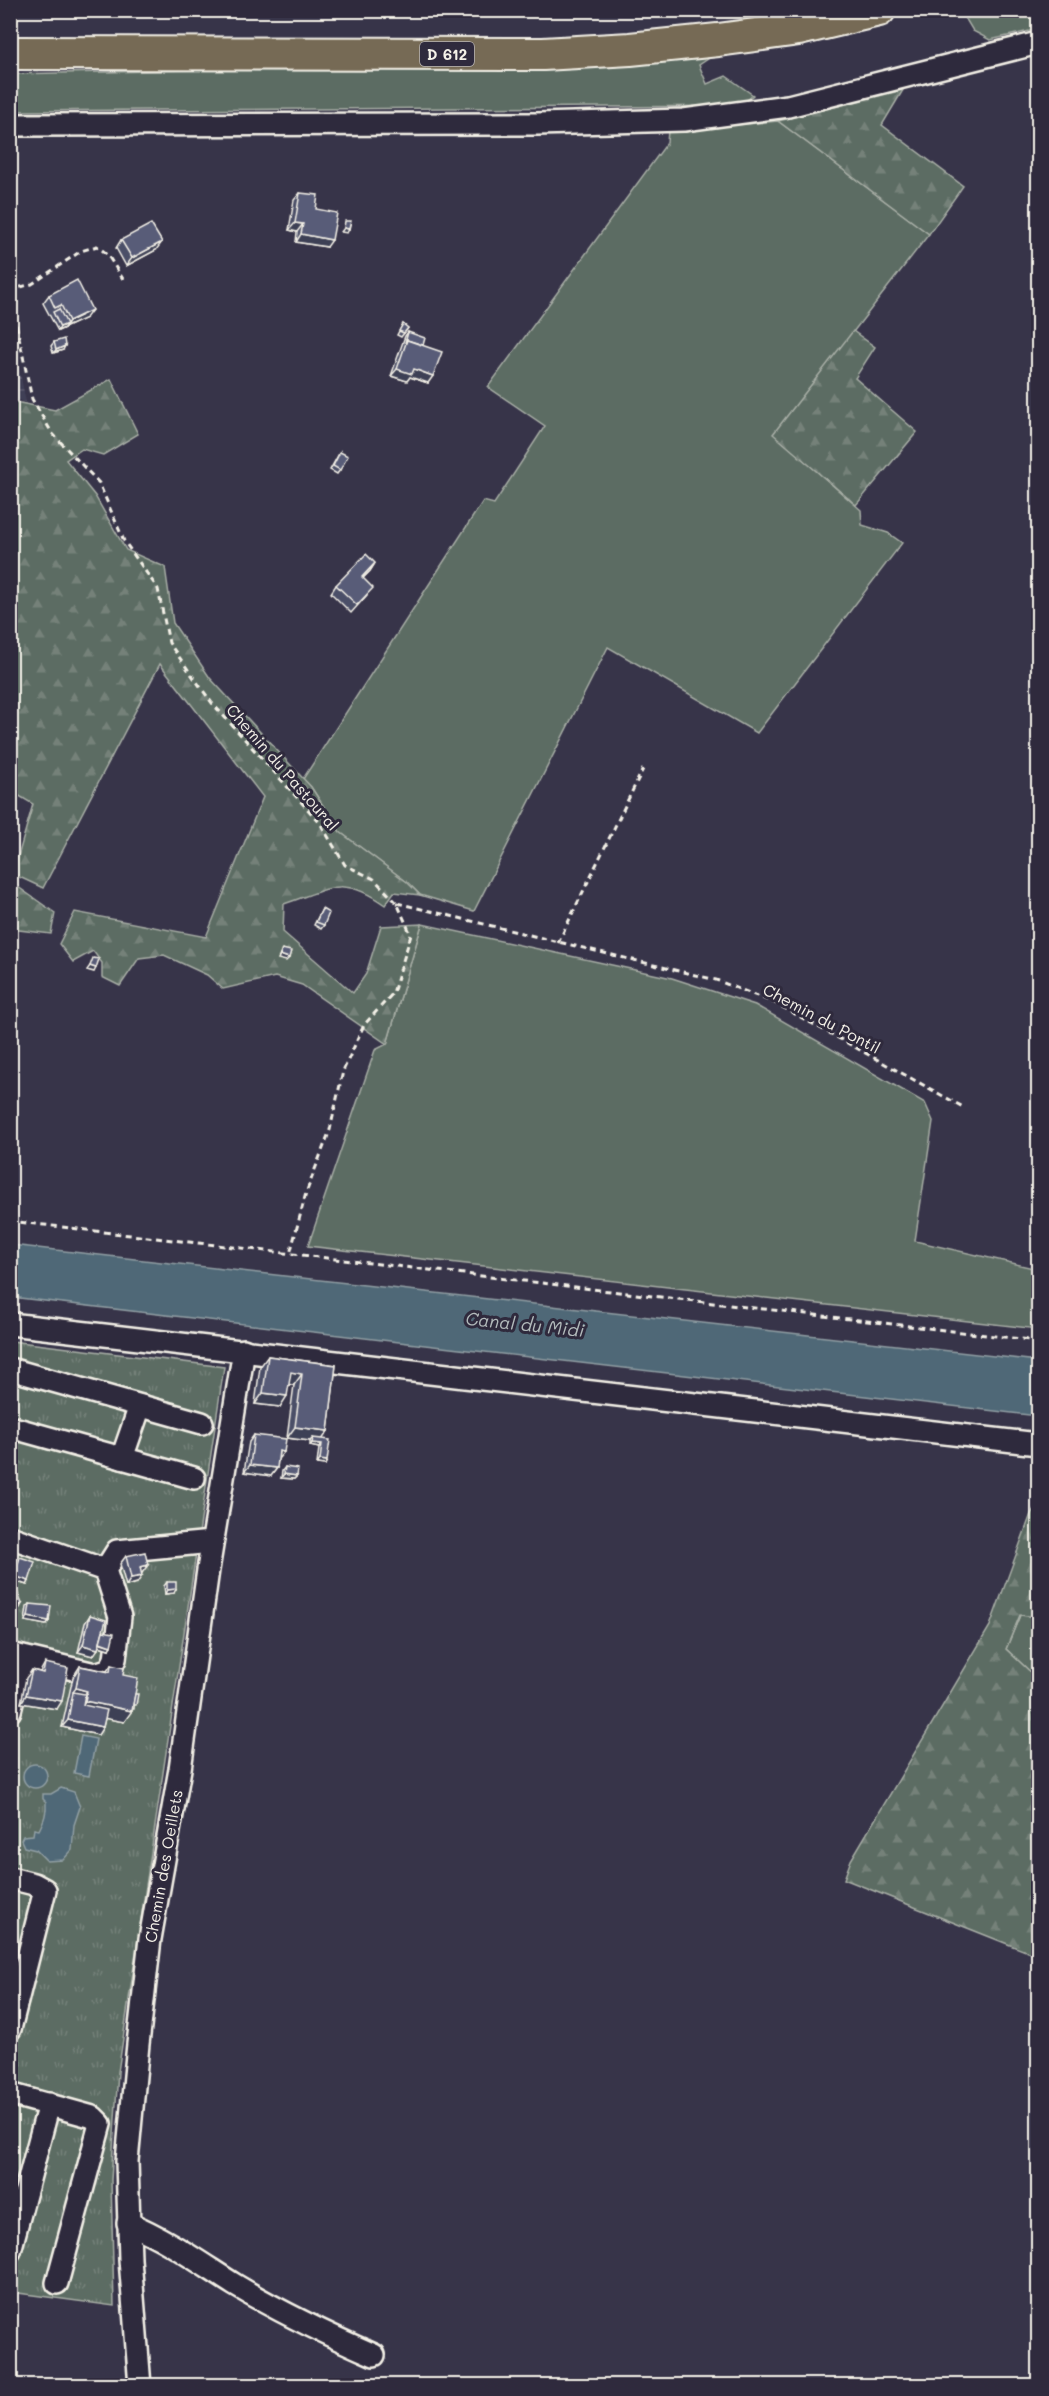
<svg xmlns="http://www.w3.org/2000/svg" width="1049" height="2396" viewBox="0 0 1049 2396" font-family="Mali,sans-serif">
<defs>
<pattern id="industrial-grid" width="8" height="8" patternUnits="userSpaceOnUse" patternTransform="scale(1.5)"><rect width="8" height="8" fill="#414057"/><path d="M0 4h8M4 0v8" fill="none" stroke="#5d5c6f"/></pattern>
<pattern id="forest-firs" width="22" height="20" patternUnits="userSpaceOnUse" patternTransform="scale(1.5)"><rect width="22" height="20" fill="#5c6c63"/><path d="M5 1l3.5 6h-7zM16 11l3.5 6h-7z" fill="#748179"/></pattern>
<pattern id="park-tufts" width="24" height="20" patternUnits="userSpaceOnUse" patternTransform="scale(1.5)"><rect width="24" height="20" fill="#5c6c63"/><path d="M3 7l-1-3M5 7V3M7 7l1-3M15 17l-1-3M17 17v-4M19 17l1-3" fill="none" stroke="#748179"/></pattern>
</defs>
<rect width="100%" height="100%" fill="#373449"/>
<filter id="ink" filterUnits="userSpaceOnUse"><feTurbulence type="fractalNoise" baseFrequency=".0167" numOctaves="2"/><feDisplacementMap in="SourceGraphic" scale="12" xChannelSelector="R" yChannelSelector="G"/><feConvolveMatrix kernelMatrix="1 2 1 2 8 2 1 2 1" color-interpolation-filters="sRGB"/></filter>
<g filter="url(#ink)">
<path fill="url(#industrial-grid)" d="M11,329L26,402L11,398Z"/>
<g fill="#5c6c63" stroke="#a8aea6" stroke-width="1.5">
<path d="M961,11H1038V29L990,40L973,31Z"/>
<path d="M711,57L699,65L707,84L726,76L753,95L740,106L11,111L10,74L592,62Z"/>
<path d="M778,121L929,234L774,434L861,510L862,525L888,533L902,543L757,733L608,647L474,911L420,895L407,882L340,832L311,787L303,779L483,501L494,504L545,426L488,387L667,143L668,131Z"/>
<path d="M422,924L672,978L755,1005L925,1103L933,1121L915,1241L1038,1269V1329L308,1246L375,1050L387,1044Z"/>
<path d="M1020,1615L1038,1617V1679L1006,1649Z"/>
</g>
<g fill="url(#forest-firs)" stroke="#a8aea6" stroke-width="1.5">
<path d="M903,90L882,125L963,186L929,234L778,121Z"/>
<path d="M853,331L875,347L855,378L917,432L856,505L773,434Z"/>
<path d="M111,379L138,434L103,455L82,449L66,460L95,496L126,550L165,567L173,623L210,678L311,787L340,832L407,882L420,895L394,892L385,905C343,874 329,889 284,904L283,932L353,993L366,974L381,926L422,924L387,1044L302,985L275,977L223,989L207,975L164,955L139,958L120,986L102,977V963L93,951L73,962L59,944L75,912L206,937L263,797L160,664L43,888L13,874L33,804L11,791L10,401L55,410Z"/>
<path d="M11,882L55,913L51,934L11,929Z"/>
<path d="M1038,1502V1617L1020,1615L1006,1649L1038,1679V1956L844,1879L851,1860L990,1626L1031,1514Z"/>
</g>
<path fill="url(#park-tufts)" stroke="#a8aea6" stroke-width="1.5" d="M11,1341L224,1367L118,2072L111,2180L114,2306L11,2292Z"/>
<g fill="#4f6877" stroke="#919fa4" stroke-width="1.5">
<path d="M11,1245L1038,1361V1416L11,1297Z"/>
<path d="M81,1736L96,1739L89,1776L74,1773Z"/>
<circle cx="35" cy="1776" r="12"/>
<path d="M61,1788L74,1792L80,1807L74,1825L72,1850L63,1860L47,1861L36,1850L24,1847L21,1840L23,1836L33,1835L34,1829L39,1830C44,1820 47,1813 46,1802L43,1799V1794H51Z"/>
</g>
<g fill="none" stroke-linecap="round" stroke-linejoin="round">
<defs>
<g id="minor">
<path d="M10,125L537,124L684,120L788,106L1038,43"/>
<path d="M10,1324L1038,1444"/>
<path d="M10,1369L202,1423"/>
<path d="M10,1427L194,1478"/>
<path d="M122,1458L140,1406"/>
<path d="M10,1537L105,1570"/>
<path d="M10,1654L95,1674L110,1669L115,1659L120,1617L105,1570L117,1551L212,1542"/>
<path d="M10,1711L23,1658"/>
<path d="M10,1878L34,1884L45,1890L10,2029"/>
<path d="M10,2094L93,2117L100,2124L57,2283"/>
<path d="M128,2223C167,2239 200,2263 235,2285C280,2312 326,2334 374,2355"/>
<path d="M10,2251L49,2104"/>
<path d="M140,2386L130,2259L127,2161L138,2044L150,1939L180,1769L208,1570L244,1350"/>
</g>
<path id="highway" d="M10,53L543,54L630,49L718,40L799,29L879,10"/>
</defs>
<use href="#minor" stroke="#f4f1e8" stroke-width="26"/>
<use href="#highway" stroke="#f4f1e8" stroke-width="36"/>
<g stroke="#f4f1e8" stroke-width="3" stroke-dasharray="6 4.5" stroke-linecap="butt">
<path d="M10,290L32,284L81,251L97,246L107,254L123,279"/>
<path d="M10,294L32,399L52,433L99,483L124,541L158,589L169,643L212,703L320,823L345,865L374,879L397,903L411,935L393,993L364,1025L343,1071L330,1130L306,1193L290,1254"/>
<path d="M397,903L716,980L775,1003L963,1107"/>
<path d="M558,943L643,769"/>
<path d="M10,1221L1038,1341"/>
</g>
<use href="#minor" stroke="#2f2a3d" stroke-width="21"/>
<use href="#highway" stroke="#766a54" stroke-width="32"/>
</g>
<g fill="#4c4f67" stroke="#f4f1e8" stroke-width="1.5">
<path d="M300,193L316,209L327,247L296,242L297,232L289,230L294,200Z"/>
<path d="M121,240L156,250L126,266L116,248Z"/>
<path d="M49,295L86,318L58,331L43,303Z"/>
<path d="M403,324L408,328L401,337L397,335Z"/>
<path d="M408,332L423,345L428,383L410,377L407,381L391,376L405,336Z"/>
<path d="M54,342L63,350L53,353L51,346Z"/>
<path d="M340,452V470L337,474L330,470Z"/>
<path d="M375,563L370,571L363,578L367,595L351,613L331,593L336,585Z"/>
<path d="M322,909L324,925L321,929L314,925Z"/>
<path d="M268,1356L336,1365L328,1431L322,1439L325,1465L317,1464L319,1448L310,1446V1441L287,1438L294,1385H289L280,1407L255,1404L260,1367Z"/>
<path d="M254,1435L278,1459L277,1468L271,1476L244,1472L249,1442Z"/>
<path d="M285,1467L297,1476L294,1479L281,1478L282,1471Z"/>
<path d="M126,1556L142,1573L137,1583L126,1586L120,1564Z"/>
<path d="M20,1557L29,1581L27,1585L12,1580L18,1561Z"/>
<path d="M167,1582L174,1593L165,1594L164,1586Z"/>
<path d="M30,1604L49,1621L46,1625L25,1621L27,1607Z"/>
<path d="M90,1615L103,1631L109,1649L99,1646L93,1656L78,1652L85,1623Z"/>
<path d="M45,1663L57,1709L21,1703L26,1678L32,1670L40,1672Z"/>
<path d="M111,1665L123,1675L135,1694L134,1709H132L124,1722L105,1718L103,1727L98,1735L62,1727L73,1677L80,1666L107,1671Z"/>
</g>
<g fill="#3e4054" stroke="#f4f1e8" stroke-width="1.5">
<path d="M295,223L303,224L297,232L289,230Z"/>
<path d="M344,228L349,229L347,233L341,232Z"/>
<path d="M301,234L332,240L327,247L296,242Z"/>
<path d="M162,242L156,250L126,266L132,258Z"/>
<path d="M92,310L86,318L64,328L69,321Z"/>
<path d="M67,324L64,328L58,331L60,327Z"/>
<path d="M65,346L63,350L53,353L56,350Z"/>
<path d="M397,369H414L433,376L428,383L410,377L407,381L391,376Z"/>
<path d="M375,563L370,571L356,585L362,577Z"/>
<path d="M280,955L289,958L286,961L278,959Z"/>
<path d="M90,966L96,968L94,972L87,970Z"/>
<path d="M291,1372L302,1374L294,1385L283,1384Z"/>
<path d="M263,1393L287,1396L280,1407L255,1404Z"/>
<path d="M295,1427L328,1431L320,1443L313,1438L310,1441L287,1438Z"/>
<path d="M312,1443L322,1444L319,1448L310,1446Z"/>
<path d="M279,1451L284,1452L278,1459Z"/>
<path d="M320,1460L327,1461L325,1465L317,1464Z"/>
<path d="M250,1465L277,1468L271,1476L244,1472Z"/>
<path d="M284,1474L297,1476L294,1479L281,1478Z"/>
<path d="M148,1565L142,1573L135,1575L140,1567Z"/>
<path d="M14,1576L29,1581L27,1585L12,1580Z"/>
<path d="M142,1576L137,1583L126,1586L131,1578Z"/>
<path d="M176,1589L174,1593L165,1594L167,1590Z"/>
<path d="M22,1604L20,1608L10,1612V1610Z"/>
<path d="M28,1617L49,1621L46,1625L25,1621Z"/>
<path d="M98,1642L111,1646L109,1649L96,1645Z"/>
<path d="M83,1645L98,1649L93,1656L78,1652Z"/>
<path d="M76,1688L87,1691L80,1702L73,1692Z"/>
<path d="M26,1695L62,1701L57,1709L21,1703Z"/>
<path d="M85,1701L132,1711L124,1722L77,1713Z"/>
<path d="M68,1720L103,1727L98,1735L62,1727Z"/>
</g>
<g fill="#585c78" stroke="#f4f1e8" stroke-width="1.5">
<path d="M300,193L318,195L316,209L337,213L332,240L301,234L303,224L295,223Z"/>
<path d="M345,221H351L349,229L344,228Z"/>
<path d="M151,224L162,242L132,258L121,240Z"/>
<path d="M77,280L92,310L69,321L61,305L55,308L49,295Z"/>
<path d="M59,309L67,324L60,327L53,312Z"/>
<path d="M403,324L408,328L404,333L399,331Z"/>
<path d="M408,332L425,338L423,345L407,340L405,343Z"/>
<path d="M64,339L65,346L56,350L54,342Z"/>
<path d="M407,340L442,352L433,376L414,369L412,374L397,369Z"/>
<path d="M340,452L348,456L340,470L333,466Z"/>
<path d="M366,554L375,563L362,577L373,588L357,605L336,585Z"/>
<path d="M322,909L329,913L324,925L316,922Z"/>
<path d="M282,949L291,951L289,958L280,955Z"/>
<path d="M93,958L99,959L96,968L90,966Z"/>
<path d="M268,1356L336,1365L328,1431L295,1427L302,1374L291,1372L287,1396L263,1393Z"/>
<path d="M254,1435L286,1439L284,1452L279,1451L277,1468L250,1465Z"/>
<path d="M313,1438L330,1440L327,1461L320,1460L322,1444L312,1443Z"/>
<path d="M285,1467L298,1469L297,1476L284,1474Z"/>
<path d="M145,1552L148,1565L140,1567L142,1576L131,1578L126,1556Z"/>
<path d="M20,1557L35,1562L29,1581L14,1576Z"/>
<path d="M167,1582H176V1589L167,1590Z"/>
<path d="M17,1591L22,1604L10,1610V1594Z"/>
<path d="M30,1604L51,1606L49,1621L28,1617Z"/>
<path d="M90,1615L106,1620L98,1649L83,1645Z"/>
<path d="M103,1631L114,1633L111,1646L100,1642Z"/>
<path d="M45,1663L68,1668L62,1701L26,1695L32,1670L43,1673Z"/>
<path d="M111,1665L124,1668L123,1675L138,1678L132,1711L85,1701L87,1691L76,1688L80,1666L110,1672Z"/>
<path d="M73,1692L85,1694L83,1705L107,1710L103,1727L68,1720Z"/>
<path d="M135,1694H138L136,1705H133Z"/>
<path d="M10,1756L16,1758L10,1784Z"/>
</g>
</g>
<g text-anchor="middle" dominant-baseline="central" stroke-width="6" stroke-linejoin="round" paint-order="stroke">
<rect fill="#2f2a3d" stroke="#b9b5b5" stroke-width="1.5" x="420" y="42" width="54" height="24" rx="4.5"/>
<g font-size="15" font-weight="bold" fill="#f4f1e8">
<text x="447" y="54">D 612</text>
</g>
<g font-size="16" fill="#f4f1e8" stroke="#2f2a3d">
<text transform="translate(283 767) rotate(49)">Chemin du Pastoural</text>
<text transform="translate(822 1018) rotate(28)">Chemin du Pontil</text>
<text transform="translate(163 1866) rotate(-80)">Chemin des Oeillets</text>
</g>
<g font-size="18" font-style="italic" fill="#b2babb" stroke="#2f2a3d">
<text transform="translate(525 1324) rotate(6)">Canal du Midi</text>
</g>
</g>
<rect width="1049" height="2396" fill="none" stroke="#2f2a3d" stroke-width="36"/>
<rect x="18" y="18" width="1013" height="2360" fill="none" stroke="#f4f1e8" stroke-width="2" filter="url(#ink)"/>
</svg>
